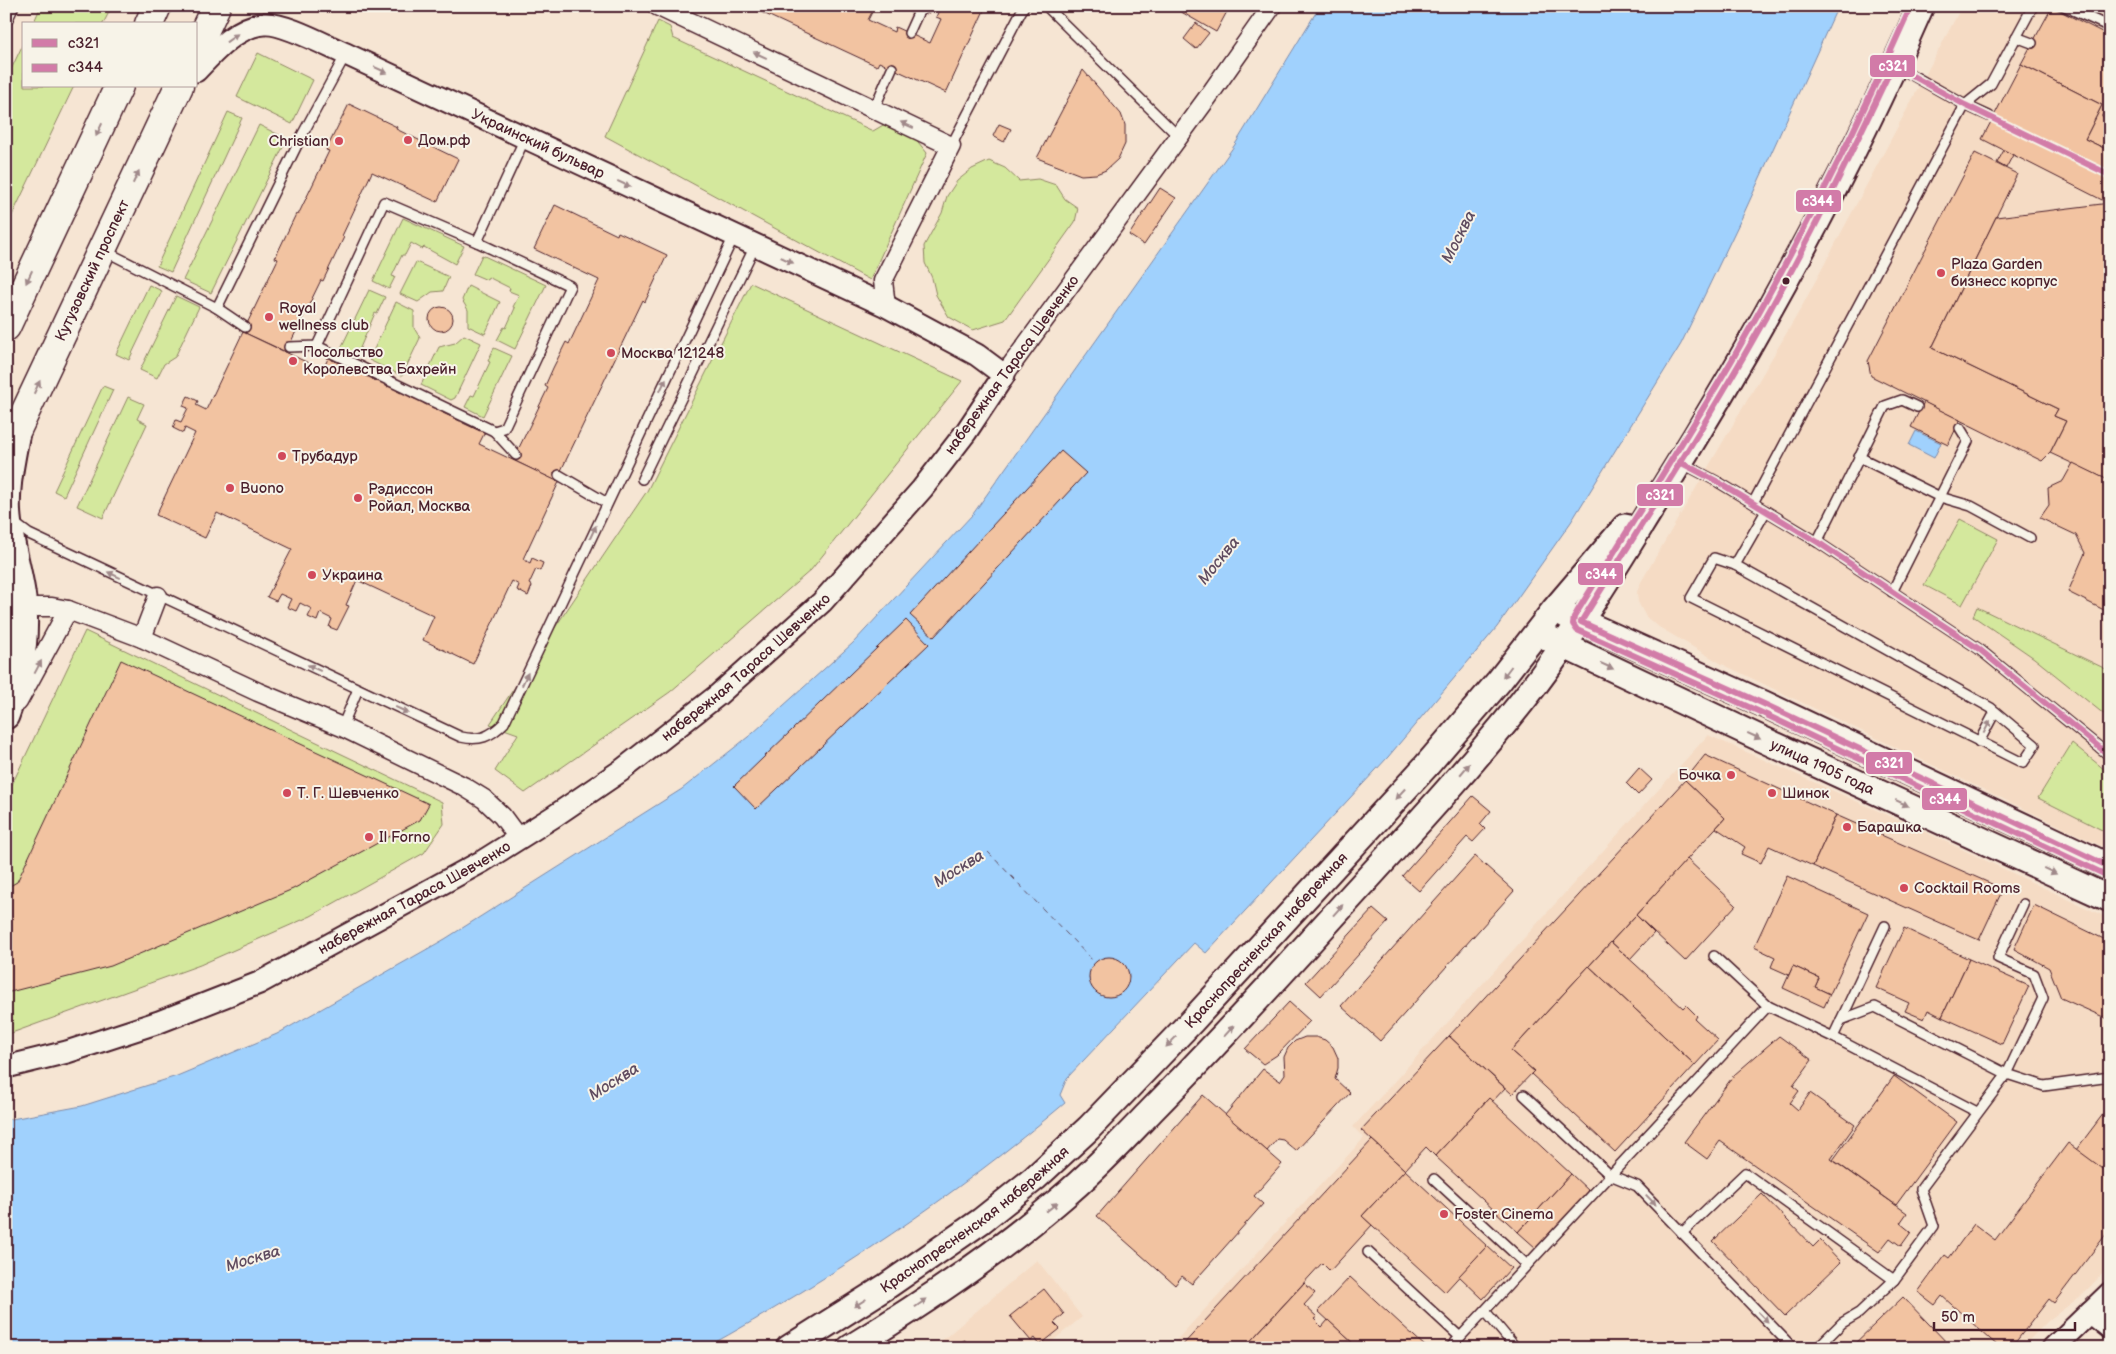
<svg xmlns="http://www.w3.org/2000/svg" width="2116" height="1354" viewBox="0 0 2116 1354" font-family="'Balsamiq Sans',sans-serif">
<rect width="100%" height="100%" fill="#f6e5d3"/>
<filter id="ink" filterUnits="userSpaceOnUse"><feTurbulence type="fractalNoise" baseFrequency=".02" numOctaves="2"/><feDisplacementMap in="SourceGraphic" scale="10" xChannelSelector="R" yChannelSelector="G"/><feConvolveMatrix kernelMatrix="1 2 1 2 8 2 1 2 1" color-interpolation-filters="sRGB"/></filter>
<g filter="url(#ink)">
<g fill="#f5dbc4">
<path d="M1962,6H2110V850L1722,664L1659,627L1646,617L1638,602L1637,592L1641,582L1800,310Z"/>
<path d="M1708,735L1923,831L2110,919V1266L2081,1296L2049,1320L2021,1348H1169L1364,1138L1353,1127Z"/>
<path d="M1037,1260L1082,1317L1044,1348H933Z"/>
</g>
<g fill="#d4e89d" stroke="#8f8464">
<path d="M41,6H108L111,8L103,24H33Z"/>
<path d="M658,21L670,27L673,38L873,131L885,124L914,137L927,153L870,280L605,136Z"/>
<path d="M24,42V86H74L6,228V80Z"/>
<path d="M258,53L313,80L292,124L237,97Z"/>
<path d="M228,112L242,118L171,272L157,266Z"/>
<path d="M259,125L287,139L211,293L183,280Z"/>
<path d="M989,161L1005,168L1019,181L1038,179L1056,185L1065,199L1078,208L1075,222L1005,320L973,330L949,317L936,295L932,278L925,263L924,246L942,213L947,196L957,181L972,169Z"/>
<path d="M403,218L464,246L455,264L424,247L422,249L411,243L405,255H402L392,276L395,277L389,289L373,281Z"/>
<path d="M482,255L546,285L515,349L497,340L504,327L506,328L515,308L513,307L519,295L509,291L510,288L488,277L487,280L473,274Z"/>
<path d="M416,262L449,277L443,291L432,292L418,302L400,294Z"/>
<path d="M751,283L962,381L811,570L670,692L525,793L495,771L518,734L490,724L647,491Z"/>
<path d="M149,285L162,291L129,360L116,354Z"/>
<path d="M468,286L500,302L485,334L468,326V310L462,300Z"/>
<path d="M369,290L385,297L377,314L375,313L357,355L341,348Z"/>
<path d="M176,296L199,307L175,357L164,364L157,378L140,370Z"/>
<path d="M396,302L414,311V328L420,338L402,376L369,360Z"/>
<path d="M464,335L481,343L455,398L451,400L421,385L439,347L455,343Z"/>
<path d="M494,348L512,356L483,416L465,407L471,395L474,396L490,362L488,361Z"/>
<path d="M103,386L113,390L64,496L54,491Z"/>
<path d="M128,397L144,404L137,419L147,424L103,518L77,506Z"/>
<path d="M1960,519L1998,539L1962,605L1924,585Z"/>
<path d="M1977,607L2110,671V719L2034,658L1973,616Z"/>
<path d="M85,631L442,802L444,824L424,853L311,916L200,965L6,1035V797Z"/>
<path d="M2072,743L2110,774V834L2038,798Z"/>
</g>
<g fill="#a0d1fd" stroke="#7e8aa9">
<path d="M1320,6H1838L1744,213L1681,344L1571,522L1497,627L1388,757L1206,953L1194,943L1067,1078L1060,1095L1065,1103C955,1196 832,1278 705,1348H6V1120L82,1106L177,1076L277,1034L445,939L682,789L753,733L853,643L973,514L1234,146Z"/>
<path d="M1916,431L1941,443L1934,458L1909,445Z"/>
</g>
<g fill="none" stroke-linecap="round" stroke-linejoin="round">
<path stroke="#604c60" stroke-width="1" stroke-dasharray="6 5" stroke-linecap="butt" d="M988,852L1095,963"/>
</g>
<g fill="#f2c3a1" stroke="#4a1f2b">
<path d="M748,6H875L868,20L894,32L895,27L930,43L941,19L936,17L941,6H986L946,93L879,62L877,66Z"/>
<path d="M1171,6H1230L1216,32Z"/>
<path d="M2052,7L2110,36V100L2102,116L2110,120V151L2085,139L2102,105L2021,64Z"/>
<path d="M1196,23L1209,33L1196,49L1184,39Z"/>
<path d="M2021,64L2102,105L2085,139L2110,151V204L1982,139Z"/>
<path d="M1083,70L1121,114L1125,125V144L1118,159L1106,170L1096,174L1081,175L1037,158Z"/>
<path d="M2110,100V120L2102,116Z"/>
<path d="M349,104L397,127L396,129L458,159L437,202L372,172L342,236L344,237L323,281L321,280L286,352L243,332L278,259L275,258L296,214L298,215L329,151L326,150Z"/>
<path d="M999,124L1011,129L1004,142L993,136Z"/>
<path d="M2004,150L2013,155L2006,168L1997,163Z"/>
<path d="M1975,153L2017,174L1932,348L2058,409L2054,416L2066,421L2050,453L2042,461L1871,376L1868,361Z"/>
<path d="M1160,188L1176,198L1144,245L1129,235Z"/>
<path d="M2110,203V481L2050,453L2066,421L2054,416L2058,409L1932,348L1996,217Z"/>
<path d="M555,205L617,235L618,232L667,255L645,302L643,300L556,481L513,460L548,388L545,386L553,368L566,342L569,344L599,280L534,249Z"/>
<circle cx="441" cy="319" r="12"/>
<path d="M243,332L323,370L329,356L333,357L332,360L348,367L349,365L354,367L353,370L368,377L369,375L374,377L372,379L376,381L377,378L386,383L384,385L388,387L389,384L399,389L397,391L401,393L402,390L411,395L410,397L415,399L416,397L424,401L423,403L427,405L428,403L436,407L435,409L445,411L443,413L460,421L461,418L465,420L463,423L480,431L481,428L486,430L479,444L559,482L523,559L530,563L532,558L543,563L540,571L536,569L529,584L532,586L528,596L517,590L519,585L512,581L473,664L423,640L434,616L357,580L346,605L349,606L337,630L329,627L332,619L320,613L317,621L308,617L312,609L300,603L296,611L287,607L291,599L280,594L276,601L267,597L292,549L217,513L205,538L156,515L195,433L185,428L183,433L173,428L176,420L181,422L188,408L183,406L188,396L198,401L196,405L206,410Z"/>
<path d="M1924,402L1960,420L1948,445L1911,427Z"/>
<path d="M1061,451L1086,473L934,637L910,615Z"/>
<path d="M2073,463L2110,481V613L2068,592L2085,553L2076,535L2040,518L2049,505L2048,488L2063,481Z"/>
<path d="M906,620L929,644L756,809L734,786Z"/>
<path d="M121,660L429,804L420,820L293,889L111,966L6,993V888L17,882Z"/>
<path d="M1705,755L1836,815L1813,866L1769,846L1761,863L1741,854L1745,847L1716,828L1725,818L1685,780Z"/>
<path d="M1639,768L1652,780L1638,795L1626,783Z"/>
<path d="M1685,780L1725,818L1511,1051L1534,1071L1512,1094L1449,1036Z"/>
<path d="M1473,796L1491,811L1480,824L1485,829L1473,842L1467,837L1419,891L1402,876Z"/>
<path d="M1836,815L2003,889L1979,940L1813,866Z"/>
<path d="M1475,856L1514,891L1380,1041L1341,1006Z"/>
<path d="M1687,859L1736,905L1685,961L1636,915Z"/>
<path d="M1787,876L1868,913L1830,994L1815,987L1819,978L1793,966L1789,975L1771,967L1775,957L1754,947Z"/>
<path d="M2034,905L2110,942V1020L2061,998L2049,968L2014,949Z"/>
<path d="M1373,909L1388,922L1321,996L1306,982Z"/>
<path d="M1636,915L1654,933L1630,959L1611,942Z"/>
<path d="M1904,928L1969,959L1942,1017L1928,1010L1924,1019L1905,1011L1909,1003L1876,988Z"/>
<path d="M1611,942L1683,1008L1686,1005L1697,1016L1695,1019L1718,1040L1695,1065L1589,966Z"/>
<circle cx="1109" cy="977" r="20"/>
<path d="M1969,959L2029,986L2002,1044L1942,1017Z"/>
<path d="M1589,966L1695,1065L1615,1152L1531,1074L1534,1071L1511,1051Z"/>
<path d="M1793,966L1819,978L1815,987L1830,994L1824,1007L1783,988Z"/>
<path d="M1289,1002L1310,1021L1277,1055L1263,1064L1245,1049Z"/>
<path d="M1449,1036L1505,1088L1492,1102L1489,1098L1435,1156L1426,1147L1405,1170L1361,1130Z"/>
<path d="M1779,1036L1812,1060L1793,1086L1799,1091L1790,1103L1798,1110L1810,1093L1855,1125L1831,1159L1907,1213L1900,1223L1911,1232L1901,1246L1890,1238L1879,1252L1720,1141L1707,1159L1684,1142L1734,1075Z"/>
<path d="M1305,1037H1316L1325,1040L1333,1047L1338,1058V1068L1335,1079L1350,1093L1296,1151L1283,1140L1277,1139L1267,1151L1225,1115L1263,1069L1280,1081L1285,1074L1284,1057L1288,1048L1295,1041Z"/>
<path d="M1894,1076L1957,1122L1896,1205L1833,1160Z"/>
<path d="M1203,1095L1282,1164L1254,1196L1263,1204L1192,1284L1182,1276L1175,1285L1097,1216Z"/>
<path d="M1489,1098L1571,1174L1518,1232L1435,1156Z"/>
<path d="M2110,1105V1174H2109L2076,1150Z"/>
<path d="M1372,1140L1405,1170L1362,1216L1372,1225L1330,1271L1322,1263L1244,1348H1180Z"/>
<path d="M2068,1143L2110,1174V1229L2054,1303L2049,1299L2011,1348H2000L1942,1296L1935,1305L1918,1292L1945,1255L1949,1258L1974,1224L1995,1240Z"/>
<path d="M1405,1170L1487,1246L1445,1292L1362,1216Z"/>
<path d="M1571,1174L1589,1191L1536,1248L1518,1232Z"/>
<path d="M1762,1194L1813,1247L1820,1240L1841,1262L1785,1316L1713,1241Z"/>
<path d="M1487,1246L1511,1268L1483,1299L1459,1276Z"/>
<path d="M1350,1277L1427,1348H1358L1318,1311Z"/>
<path d="M1304,1283L1315,1293L1304,1305L1317,1317L1314,1319L1322,1327L1328,1320L1358,1348H1244Z"/>
<path d="M1044,1289L1064,1314L1054,1323L1060,1329L1040,1345L1035,1338L1031,1341L1010,1316Z"/>
<path d="M1903,1297L1952,1348H1850Z"/>
<path d="M965,1340L968,1348H949Z"/>
</g>
<g fill="none" stroke-linecap="round" stroke-linejoin="round">
<defs>
<g id="service">
<path d="M1046,6L1178,136"/>
<path d="M2064,6L2110,27"/>
<path d="M919,11L931,6"/>
<path d="M6,23L14,6"/>
<path d="M909,33L919,11L910,6"/>
<path d="M2016,37L2032,43"/>
<path d="M1896,66L1965,105L1989,116"/>
<path d="M874,109L892,68"/>
<path d="M951,146L1024,6"/>
<path d="M105,251L217,308L245,327"/>
<path d="M217,308L300,139L346,54"/>
<path d="M317,346L494,431L504,428L570,286L477,242"/>
<path d="M289,347L317,346L384,202L477,242L525,138"/>
<path d="M494,431L516,455"/>
<path d="M1859,457L1940,497L1971,506L2030,538"/>
<path d="M1680,462L1718,482L1819,543L1979,649L2110,756"/>
<path d="M559,475L607,503"/>
<path d="M642,479L755,246"/>
<path d="M1753,503L1965,105L1991,84L2033,6"/>
<path d="M13,522L29,534L461,737C480,741 490,737 504,723L734,236"/>
<path d="M1817,542L1885,406L1902,400L1917,407"/>
<path d="M1714,558L1735,565L1991,708L2035,745L2023,763L1691,598Z"/>
<path d="M1735,565L1766,511"/>
<path d="M1892,592L1968,441L1960,428"/>
<path d="M342,727L358,689"/>
<path d="M1979,742L1995,712"/>
<path d="M1714,956L1768,1006L1833,1037L1841,1020L1875,1007L2007,1074L2043,998L2034,974L1998,958L2023,904"/>
<path d="M1841,1020L1885,926"/>
<path d="M1833,1037L1977,1112"/>
<path d="M1524,1095L1610,1175L1637,1186L1793,1348"/>
<path d="M1434,1179L1527,1265"/>
<path d="M1682,1233L1745,1173L1894,1280"/>
<path d="M1368,1252L1460,1337"/>
<path d="M1485,1311L1516,1348"/>
<path d="M1450,1348L1768,1006"/>
<path d="M1817,1348L1842,1323L1859,1313L1894,1280L1934,1226L1921,1189L2007,1074L2044,1086L2110,1077"/>
</g>
<g id="minor">
<path d="M657,6L951,146L883,281L886,306"/>
<path d="M1004,375L1208,97L1272,6"/>
<path d="M6,610L24,607H52L68,610L142,638L258,692L342,727L463,786L484,799L502,816L519,839"/>
<path d="M142,638L158,596"/>
<path d="M18,702L68,610"/>
</g>
<g id="tertiary">
<path id="s1" d="M6,1067L67,1052L159,1022L259,983L483,861L553,817L622,770L718,695L822,602L922,489L966,432L1004,375L977,355L886,306L346,54C327,46 283,22 264,24C237,26 214,52 196,71"/>
<path d="M2090,1312L2110,1328"/>
<path d="M2053,1348L2110,1293"/>
</g>
<g id="secondary">
<path d="M1566,615L1764,704L2110,867"/>
<path id="s2" d="M1550,639L1753,735L2110,899"/>
<path d="M6,716C19,681 27,646 24,608C22,578 11,549 8,518C5,490 12,460 17,432"/>
<path id="s3" d="M789,1348L887,1286L981,1221L1035,1178L1089,1128L1192,1021L1427,765L1499,681L1555,609L1625,527"/>
<path d="M850,1348C922,1304 993,1257 1057,1202C1091,1174 1121,1142 1151,1111C1204,1057 1256,1001 1307,945C1379,865 1454,787 1521,703C1572,639 1614,568 1657,499C1756,341 1846,177 1921,6"/>
</g>
<g id="primary">
<path d="M149,24L157,6"/>
<path d="M196,49L216,6"/>
<path d="M6,327L119,86"/>
<path id="s4" d="M6,453L179,86"/>
</g>
</defs>
<use href="#service" stroke="#4a1f2b" stroke-width="12"/>
<use href="#minor" stroke="#4a1f2b" stroke-width="21"/>
<use href="#tertiary" stroke="#4a1f2b" stroke-width="25"/>
<use href="#secondary" stroke="#4a1f2b" stroke-width="29"/>
<use href="#primary" stroke="#4a1f2b" stroke-width="31"/>
<use href="#service" stroke="#f7f3e8" stroke-width="9"/>
<use href="#minor" stroke="#f7f3e8" stroke-width="18"/>
<use href="#tertiary" stroke="#f7f3e8" stroke-width="21"/>
<use href="#secondary" stroke="#f7f3e8" stroke-width="25"/>
<use href="#primary" stroke="#f7f3e8" stroke-width="28"/>
<defs>
<g id="bus-1">
<path d="M2110,175L1965,105L1893,65C1856,142 1820,220 1778,295C1717,407 1648,514 1581,622L1764,704L2110,867"/>
<path d="M1680,462L1718,482L1819,543L1979,649L2110,756"/>
</g>
<path id="bus-2" d="M1911,6C1858,127 1798,245 1732,360C1681,447 1626,532 1574,617L1573,624L1577,630L1760,712L2106,875"/>
</defs>
<use href="#bus-1" stroke="#f7f3e8" stroke-width="10"/>
<use href="#bus-2" stroke="#f7f3e8" stroke-width="10"/>
<use href="#bus-1" stroke="#d27ba8" stroke-width="6"/>
<use href="#bus-2" stroke="#d27ba8" stroke-width="6"/>
</g>
<defs><path id="oneway-solid" d="M-6-.8H1V-3.2L6.5 0L1 3.2V.8H-6Z" transform="scale(1.25)"/></defs>
<g fill="#a0898a">
<use href="#oneway-solid" transform="translate(232 38) rotate(-36)"/>
<use href="#oneway-solid" transform="translate(760 55) rotate(-155)"/>
<use href="#oneway-solid" transform="translate(381 70) rotate(25)"/>
<use href="#oneway-solid" transform="translate(907 125) rotate(-155)"/>
<use href="#oneway-solid" transform="translate(99 130) rotate(115)"/>
<use href="#oneway-solid" transform="translate(136 177) rotate(-65)"/>
<use href="#oneway-solid" transform="translate(624 184) rotate(25)"/>
<use href="#oneway-solid" transform="translate(787 260) rotate(25)"/>
<use href="#oneway-solid" transform="translate(29 277) rotate(115)"/>
<use href="#oneway-solid" transform="translate(663 385) rotate(-65)"/>
<use href="#oneway-solid" transform="translate(37 387) rotate(-65)"/>
<use href="#oneway-solid" transform="translate(593 532) rotate(-65)"/>
<use href="#oneway-solid" transform="translate(114 575) rotate(-155)"/>
<use href="#oneway-solid" transform="translate(1607 666) rotate(25)"/>
<use href="#oneway-solid" transform="translate(38 667) rotate(-62)"/>
<use href="#oneway-solid" transform="translate(314 668) rotate(-155)"/>
<use href="#oneway-solid" transform="translate(1507 672) rotate(127)"/>
<use href="#oneway-solid" transform="translate(525 679) rotate(-65)"/>
<use href="#oneway-solid" transform="translate(402 710) rotate(25)"/>
<use href="#oneway-solid" transform="translate(1987 727) rotate(-62)"/>
<use href="#oneway-solid" transform="translate(1754 736) rotate(25)"/>
<use href="#oneway-solid" transform="translate(1465 769) rotate(-50)"/>
<use href="#oneway-solid" transform="translate(1400 794) rotate(133)"/>
<use href="#oneway-solid" transform="translate(1902 803) rotate(25)"/>
<use href="#oneway-solid" transform="translate(2050 871) rotate(25)"/>
<use href="#oneway-solid" transform="translate(1338 910) rotate(-48)"/>
<use href="#oneway-solid" transform="translate(1229 1031) rotate(-48)"/>
<use href="#oneway-solid" transform="translate(1171 1042) rotate(134)"/>
<use href="#oneway-solid" transform="translate(1651 1200) rotate(46)"/>
<use href="#oneway-solid" transform="translate(1052 1207) rotate(-38)"/>
<use href="#oneway-solid" transform="translate(860 1303) rotate(148)"/>
<use href="#oneway-solid" transform="translate(921 1303) rotate(-35)"/>
<use href="#oneway-solid" transform="translate(1763 1317) rotate(46)"/>
</g>
</g>
<g fill="#d1495b" stroke="#f7f3e8" stroke-width="2">
<circle cx="408" cy="140" r="5"/>
<circle cx="339" cy="141" r="5"/>
<circle cx="1941" cy="273" r="5"/>
<circle cx="269" cy="317" r="5"/>
<circle cx="611" cy="353" r="5"/>
<circle cx="293" cy="361" r="5"/>
<circle cx="282" cy="456" r="5"/>
<circle cx="230" cy="488" r="5"/>
<circle cx="358" cy="498" r="5"/>
<circle cx="312" cy="575" r="5"/>
<circle cx="1731" cy="775" r="5"/>
<circle cx="287" cy="793" r="5"/>
<circle cx="1772" cy="793" r="5"/>
<circle cx="1847" cy="827" r="5"/>
<circle cx="369" cy="837" r="5"/>
<circle cx="1904" cy="888" r="5"/>
<circle cx="1444" cy="1214" r="5"/>
</g>
<circle fill="#4a1f2b" stroke="#f7f3e8" stroke-width="2" cx="1786" cy="281" r="4.5"/>
<g text-anchor="middle" dominant-baseline="central" stroke-width="4" stroke-linejoin="round" paint-order="stroke">
<g font-size="15" fill="#4a1f2b" stroke="#f7f3e8" text-anchor="start">
<text x="418" y="140">Дом.рф</text>
<text x="329" y="141" text-anchor="end">Christian</text>
<text x="1951" y="264">Plaza Garden<tspan x="1951" dy="17">бизнесс корпус</tspan></text>
<text x="279" y="308">Royal<tspan x="279" dy="17">wellness club</tspan></text>
<text x="303" y="352">Посольство<tspan x="303" dy="17">Королевства Бахрейн</tspan></text>
<text x="621" y="353">Москва 121248</text>
<text x="292" y="456">Трубадур</text>
<text x="240" y="488">Buono</text>
<text x="368" y="489">Рэдиссон<tspan x="368" dy="17">Ройал, Москва</tspan></text>
<text x="322" y="575">Украина</text>
<text x="1721" y="775" text-anchor="end">Бочка</text>
<text x="297" y="793">Т. Г. Шевченко</text>
<text x="1782" y="793">Шинок</text>
<text x="1857" y="827">Барашка</text>
<text x="379" y="837">Il Forno</text>
<text x="1914" y="888">Cocktail Rooms</text>
<text x="1454" y="1214">Foster Cinema</text>
</g>
<g font-size="15" fill="#4a1f2b" stroke="#f7f3e8">
<text transform="translate(538 144) rotate(25)">Украинский бульвар</text>
<text stroke="none"><textPath href="#s4" startOffset="202">Кутузовский проспект</textPath></text>
<text transform="translate(1012 365) rotate(-54)">набережная Тараса Шевченко</text>
<text stroke="none"><textPath href="#s1" startOffset="849">набережная Тараса Шевченко</textPath></text>
<text stroke="none"><textPath href="#s2" startOffset="301">улица 1905 года</textPath></text>
<text stroke="none"><textPath href="#s1" startOffset="444">набережная Тараса Шевченко</textPath></text>
<text stroke="none"><textPath href="#s3" startOffset="631">Краснопресненская набережная</textPath></text>
<text stroke="none"><textPath href="#s3" startOffset="226">Краснопресненская набережная</textPath></text>
</g>
<g font-size="16" font-style="italic" fill="#604c60" stroke="#f7f3e8">
<text transform="translate(1459 237) rotate(-63)">Москва</text>
<text transform="translate(1219 561) rotate(-51)">Москва</text>
<text transform="translate(959 869) rotate(-32)">Москва</text>
<text transform="translate(614 1082) rotate(-32)">Москва</text>
<text transform="translate(253 1259) rotate(-17)">Москва</text>
</g>
</g>
<g stroke="#f7f3e8" stroke-width="2">
<rect x="1869" y="54" width="47" height="24" rx="5" fill="#d27ba8"/>
<rect x="1795" y="189" width="47" height="24" rx="5" fill="#d27ba8"/>
<rect x="1636" y="483" width="48" height="24" rx="5" fill="#d27ba8"/>
<rect x="1577" y="562" width="47" height="24" rx="5" fill="#d27ba8"/>
<rect x="1865" y="751" width="48" height="24" rx="5" fill="#d27ba8"/>
<rect x="1921" y="787" width="47" height="24" rx="5" fill="#d27ba8"/>
</g>
<g font-size="14" text-anchor="middle" font-weight="bold" fill="#fff">
<text x="1893" y="71">с321</text>
<text x="1818" y="206">с344</text>
<text x="1660" y="500">с321</text>
<text x="1601" y="579">с344</text>
<text x="1889" y="768">с321</text>
<text x="1945" y="804">с344</text>
</g>
<rect width="2116" height="1354" fill="none" stroke="#f7f3e8" stroke-width="25"/>
<rect x="12" y="12" width="2091" height="1329" fill="none" stroke="#4a1f2b" stroke-width="2" filter="url(#ink)"/>
<rect x="22" y="22" width="175" height="65" fill="#f7f3e8" stroke="#b29e9c"/>
<rect x="32" y="39" width="25" height="8" fill="#d27ba8" stroke="#b29e9c"/>
<text x="68" y="48" font-size="15" fill="#4a1f2b">с321</text>
<rect x="32" y="64" width="25" height="8" fill="#d27ba8" stroke="#b29e9c"/>
<text x="68" y="72" font-size="15" fill="#4a1f2b">с344</text>
<path d="M1934 1322v8h141v-8" fill="none" stroke="#4a1f2b" stroke-width="2.5"/>
<text x="1941" y="1322" font-size="15" fill="#4a1f2b" stroke="#f7f3e8" stroke-width="4" paint-order="stroke">50 m</text>
</svg>
